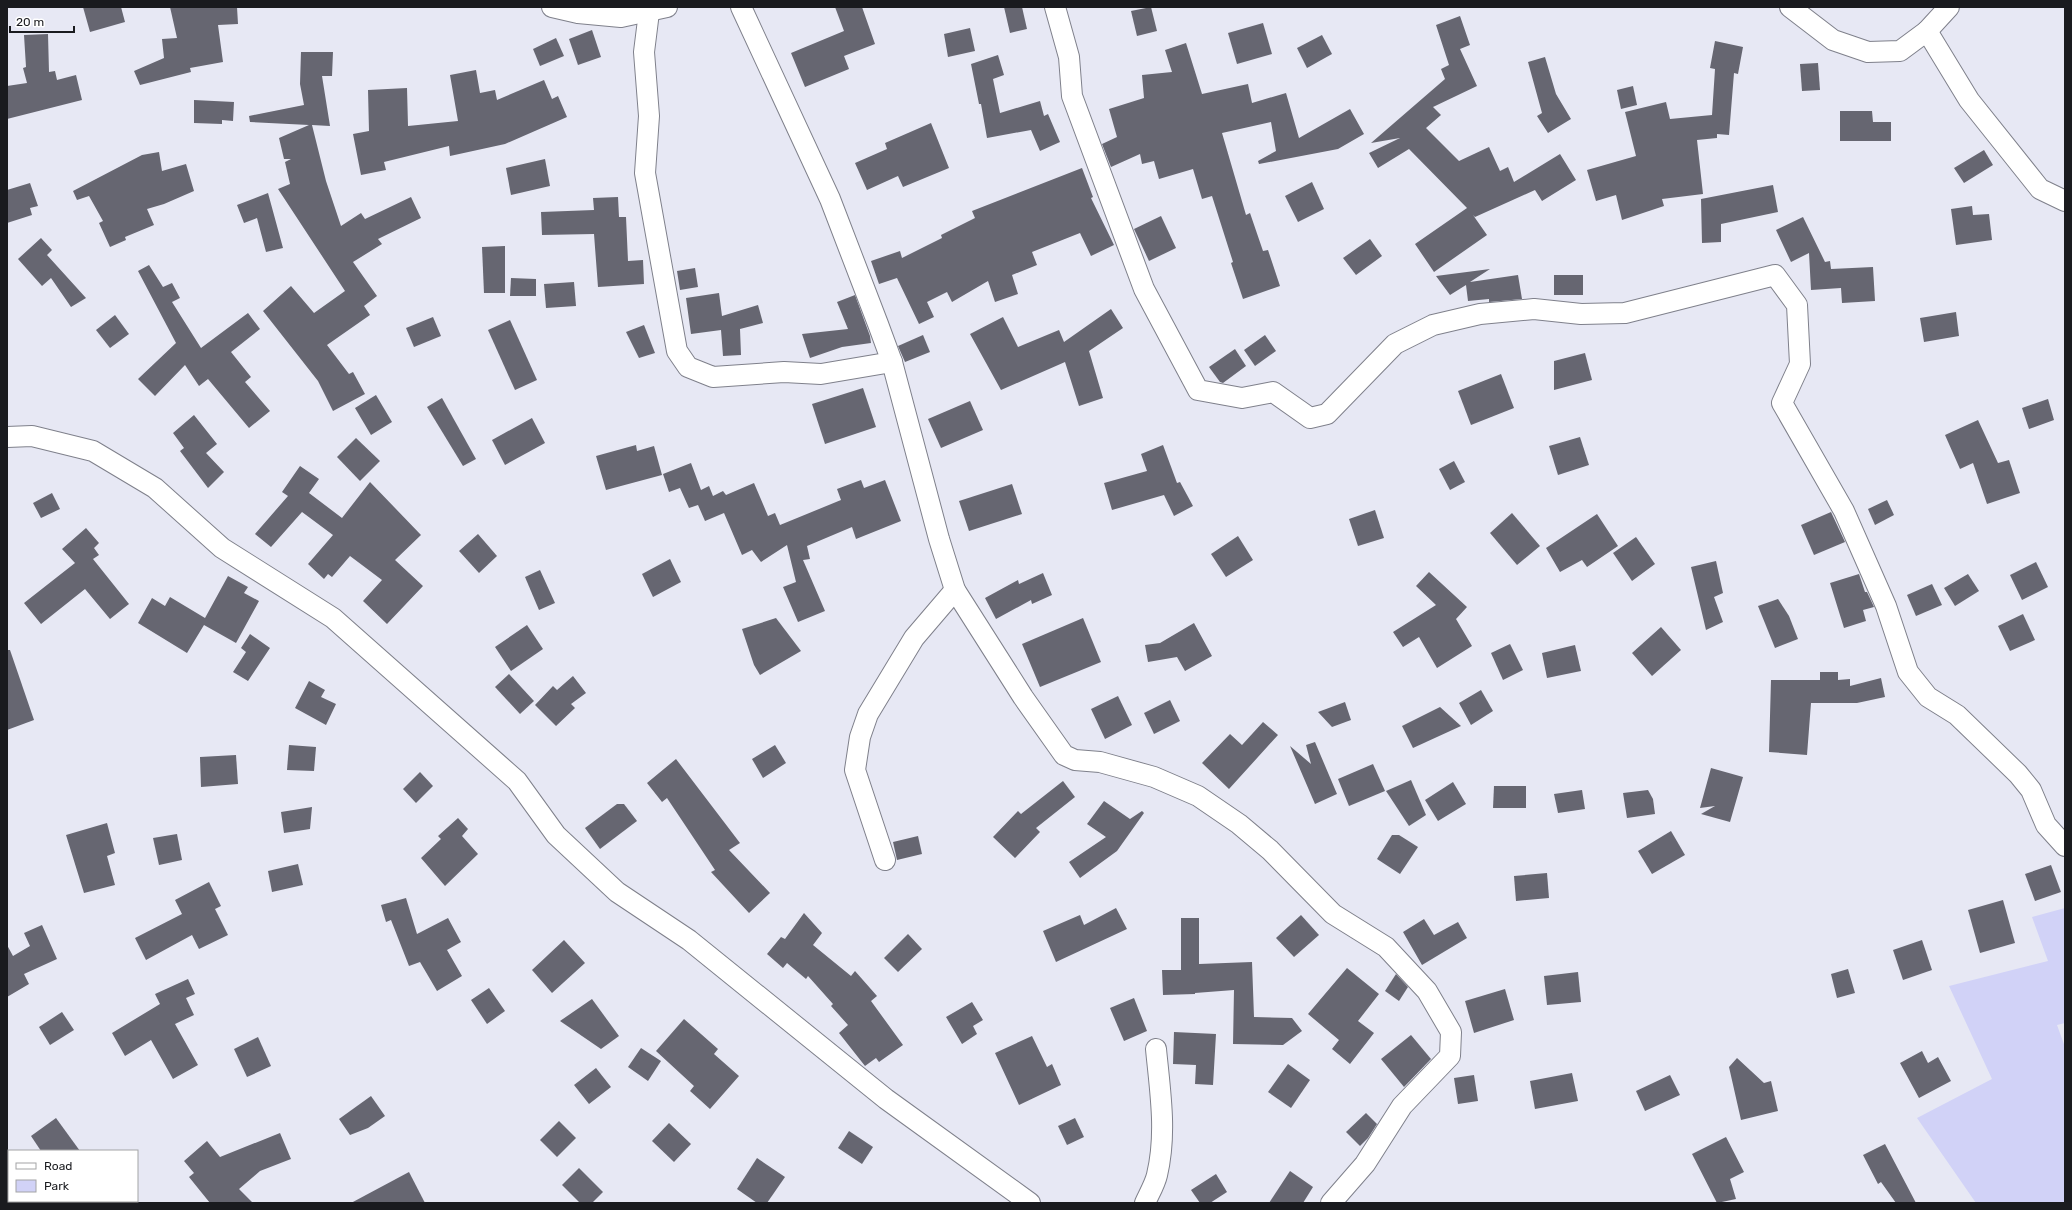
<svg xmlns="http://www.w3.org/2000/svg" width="2072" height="1210" viewBox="0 0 2072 1210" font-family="Rubik,sans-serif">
<rect width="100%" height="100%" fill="#e7e8f4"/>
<path fill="#d1d2f7" d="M2065,908V1023L2057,1025L2065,1047V1203H1976L1917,1118L1992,1079L1949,986L2048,961L2032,917Z"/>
<g fill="#666671">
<path d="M83,7H121L125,22L90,32Z"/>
<path d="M170,7H237L238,24L218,25L223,62L190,68L191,72L140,85L134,71L164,58L162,39L177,38Z"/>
<path d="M835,7H862L875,44L844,56L849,69L805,87L791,53L844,31Z"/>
<path d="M1004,7H1022L1027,29L1010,33Z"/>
<path d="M1151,7L1157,31L1137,36L1131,11Z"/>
<path d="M1460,16L1470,45L1460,49L1477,86L1433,107L1441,115L1426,128L1459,161L1489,147L1500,171L1508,167L1514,182L1560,154L1576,180L1542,201L1535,190L1475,217L1473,215L1487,235L1434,272L1415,244L1467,208L1409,149L1378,168L1369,153L1400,138L1371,143L1445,79L1441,69L1449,65L1436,25Z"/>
<path d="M1263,23L1272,54L1237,64L1228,33Z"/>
<path d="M970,28L975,51L948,57L944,34Z"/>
<path d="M592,30L601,57L578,65L569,39Z"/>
<path d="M48,34L49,72L55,71L57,80L76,75L82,100L7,119V86L27,83L23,68L26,67L24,35Z"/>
<path d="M1322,35L1332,54L1307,68L1297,48Z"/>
<path d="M556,38L564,56L540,66L533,49Z"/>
<path d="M1715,41L1743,47L1738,74L1734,73L1729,135L1717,134V138L1697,140L1703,194L1662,199L1664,206L1622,220L1616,195L1596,201L1587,170L1636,156L1625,112L1666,102L1670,119L1712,115L1715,69L1710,68Z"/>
<path d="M1186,43L1202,94L1248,84L1252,103L1286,93L1299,138L1350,109L1364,134L1338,149L1259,164L1258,161L1276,151L1271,122L1222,133L1246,215L1250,213L1263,251L1268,250L1280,286L1243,299L1231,263L1233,262L1212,196L1202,199L1193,169L1159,179L1154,161L1142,164L1140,154L1111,167L1102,144L1117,137L1109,109L1144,98L1142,75L1172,72L1165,50Z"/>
<path d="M301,52H333L332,76H322L330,126L312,125L326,181L341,226L361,213L365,219L411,197L421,218L378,239L382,244L353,262L377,296L364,306L370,315L327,345L349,374L353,372L365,394L333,411L318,381L263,311L291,286L314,313L345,291L278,189L290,184L285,162L291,159H284L279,138L309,125L250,122L249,116L304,105L300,84Z"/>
<path d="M998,55L1004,75L993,79L1000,113L1040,101L1044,116L1048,114L1060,142L1040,151L1031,130L987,138L981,104H979L971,64Z"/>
<path d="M1545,57L1556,94L1571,119L1548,133L1537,116L1542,113L1528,62Z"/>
<path d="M1818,63L1820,90L1802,91L1800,64Z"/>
<path d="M476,70L480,93L495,90L497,100L544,80L552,99L558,96L567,117L505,144L450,156L449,146L384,162L386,170L361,175L353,134L369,131L368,90L407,88L408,126L458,121L450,75Z"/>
<path d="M1633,86L1637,105L1621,109L1617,90Z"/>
<path d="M194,100L234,102L233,121L222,120V124L194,123Z"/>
<path d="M1840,111H1872L1873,122H1891V141H1840Z"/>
<path d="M931,123L949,168L903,187L898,176L867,190L855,163L887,149L885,143Z"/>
<path d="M1984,150L1993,165L1964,183L1954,168Z"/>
<path d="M159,152L162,171L186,164L194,191L164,204L147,209L154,225L125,237L126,240L110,247L99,223L103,221L89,196L77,200L73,191L142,155Z"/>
<path d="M545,159L550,186L511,195L506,168Z"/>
<path d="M1082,168L1093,197L1091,198L1114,245L1091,256L1080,233L1032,252L1037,265L1012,275L1018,294L995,302L988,281L952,302L947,292L927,302L934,317L919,324L897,278L879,284L871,261L900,251L902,258L942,238L941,235L975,218L972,211Z"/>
<path d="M1312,182L1324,209L1298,222L1285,196Z"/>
<path d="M30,183L38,206L30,208L32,215L7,223V190Z"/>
<path d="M1773,185L1778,212L1721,224V242L1702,243L1701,199Z"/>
<path d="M268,193L283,248L266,252L257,218L244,223L237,205Z"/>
<path d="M618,197L619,217H626L628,261L643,260L644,284L598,287L594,234L542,235L541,212L594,210L593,198Z"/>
<path d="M1972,206L1973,215L1989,214L1992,240L1956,245L1951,209Z"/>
<path d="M1161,216L1176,248L1149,261L1134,229Z"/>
<path d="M1803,217L1825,262L1830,261L1831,269L1873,267L1875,301L1842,303L1841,288L1811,290L1809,253L1791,262L1776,230Z"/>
<path d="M41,238L52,250L47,255L86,298L71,307L51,278L42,286L18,259Z"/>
<path d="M1370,239L1382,256L1356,275L1343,258Z"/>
<path d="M505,246V293H484L482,247Z"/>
<path d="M149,265L163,287L172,283L180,298L172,302L201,348L248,313L260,329L231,352L251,377L245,382L270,411L249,428L208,379L199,386L185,365L155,396L138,379L176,343L138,271Z"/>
<path d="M695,268L698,287L680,290L677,271Z"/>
<path d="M1490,269L1470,282L1518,275L1522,299L1489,302V299L1468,301L1466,285L1450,295L1436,276Z"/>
<rect x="1554" y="275" width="29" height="20"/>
<path d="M511,278L536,279V296H510Z"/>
<path d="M574,282L576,306L546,308L544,284Z"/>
<path d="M719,293L722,316L758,305L763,323L740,329L741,355L723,356L721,330L691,334L686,298Z"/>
<path d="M855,295L870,336L871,343L842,347L810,358L802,334L848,329L837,302Z"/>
<path d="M1111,309L1123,328L1089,351L1103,398L1079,406L1065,362L1001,390L970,334L1003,317L1018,347L1059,330L1064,342Z"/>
<path d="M1956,312L1959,336L1924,342L1920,318Z"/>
<path d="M115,315L129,334L110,348L96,330Z"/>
<path d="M433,317L441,336L414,347L406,328Z"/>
<path d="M510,320L537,380L515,390L488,330Z"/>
<path d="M644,325L655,353L639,358L626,332Z"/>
<path d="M923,335L930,352L905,362L898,346Z"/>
<path d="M1265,335L1276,351L1255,366L1244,350Z"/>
<path d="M1235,349L1246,366L1223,383L1220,382L1209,367Z"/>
<path d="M1585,353L1592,380L1554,390V361Z"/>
<path d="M1501,374L1514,408L1471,425L1458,391Z"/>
<path d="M863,388L876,427L825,444L812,404Z"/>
<path d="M376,395L392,422L371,435L355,408Z"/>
<path d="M442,398L476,459L463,466L427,407Z"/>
<path d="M2048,399L2054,420L2029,429L2022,408Z"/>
<path d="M970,401L983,430L941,448L928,419Z"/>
<path d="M194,415L217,444L206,453L224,472L208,488L180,451L184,448L173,433Z"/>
<path d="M532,418L545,443L505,465L492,440Z"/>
<path d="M1978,420L1998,463L2009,460L2020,493L1987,504L1973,463L1960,469L1945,435Z"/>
<path d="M1580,437L1589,465L1558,475L1549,446Z"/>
<path d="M356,438L380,461L360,481L337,457Z"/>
<path d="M636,445L637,451L654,446L662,475L606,490L596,456Z"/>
<path d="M1163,445L1177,483L1180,482L1193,506L1174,516L1164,495L1112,510L1104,483L1147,471L1141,454Z"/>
<path d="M1454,461L1465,482L1450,490L1439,469Z"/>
<path d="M691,463L701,490L709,486L713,496L723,491L726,495L754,483L768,516L775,513L780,525L841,500L837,489L861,480L864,488L885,480L901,521L856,539L852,527L807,546L810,559L803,560L825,611L798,622L783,587L796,582L787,545L761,562L752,550L742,555L724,513L705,521L698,505L689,508L680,488L669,492L663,474Z"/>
<path d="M300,466L319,479L309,493L342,518L370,482L421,535L395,560L423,586L387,624L363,601L382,580L350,556L332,577L328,574L324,579L308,564L333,535L302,512L271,547L255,534L288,496L282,492Z"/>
<path d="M1012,484L1022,514L969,531L959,501Z"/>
<path d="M52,493L60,509L41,518L33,503Z"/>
<path d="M1887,500L1894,515L1875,525L1868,509Z"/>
<path d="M1375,510L1384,538L1358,546L1349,519Z"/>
<path d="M1831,512L1845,542L1814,555L1801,525Z"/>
<path d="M1512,513L1540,546L1517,565L1490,533Z"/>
<path d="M1597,514L1618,546L1587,567L1582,560L1560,572L1546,548Z"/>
<path d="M86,528L99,543L94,548L99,555L93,559L129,604L110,619L85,589L41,624L24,603L75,563L62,549Z"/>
<path d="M478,534L497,556L479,573L459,551Z"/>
<path d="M1238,536L1253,560L1226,577L1211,554Z"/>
<path d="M1636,537L1655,564L1632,581L1613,553Z"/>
<path d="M670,559L681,582L653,597L642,574Z"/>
<path d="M1716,561L1723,593L1714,597L1723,622L1706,630L1691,567Z"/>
<path d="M2036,562L2048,587L2022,600L2010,575Z"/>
<path d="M540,570L555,603L539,610L525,577Z"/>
<path d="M1429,572L1467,607L1456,619L1472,646L1437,668L1419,637L1403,647L1393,632L1436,605L1416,586Z"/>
<path d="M1043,573L1052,595L1032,604L1031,600L996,619L985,598L1018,580L1019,584Z"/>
<path d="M1859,574L1865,592H1867L1874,607L1863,610L1866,621L1844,628L1830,583Z"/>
<path d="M1968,574L1979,591L1955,606L1944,588Z"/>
<path d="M228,576L248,587L244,593L259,601L236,643L204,625L187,653L138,623L152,598L165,606L170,597L205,618Z"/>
<path d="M1932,584L1942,605L1916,616L1907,595Z"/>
<path d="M1778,599L1789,616L1798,639L1775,648L1758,606Z"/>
<path d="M2023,614L2035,640L2010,651L1998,626Z"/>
<path d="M776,618L801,651L760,675L754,665L742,629Z"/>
<path d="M1083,618L1101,662L1040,687L1022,644Z"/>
<path d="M1194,623L1212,656L1185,671L1177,657L1148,662L1145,645L1160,643Z"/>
<path d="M527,625L543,649L511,671L495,647Z"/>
<path d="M1661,627L1681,650L1652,676L1632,653Z"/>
<path d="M250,634L270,648L248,681L233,672L246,652L241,648Z"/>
<path d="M1510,644L1523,670L1503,680L1491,653Z"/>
<path d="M1575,645L1581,671L1547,678L1542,653Z"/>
<path d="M7,650H10L34,720L7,730Z"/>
<path d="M1820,672H1838V680L1850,679V686L1881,678L1885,697L1857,703H1811L1807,755L1769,752L1771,680H1820Z"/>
<path d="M509,674L534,701L520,714L495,687Z"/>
<path d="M573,676L586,693L571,704L575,708L556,726L535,705L553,686L557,690Z"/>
<path d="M309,681L325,690L321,697L336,704L326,725L295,708Z"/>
<path d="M1481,690L1493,711L1471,725L1459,703Z"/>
<path d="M1118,696L1132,725L1105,739L1091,709Z"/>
<path d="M1170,700L1180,721L1154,734L1144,713Z"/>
<path d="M1345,702L1351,720L1332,727L1318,712Z"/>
<path d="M1440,707L1461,726L1413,748L1402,726Z"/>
<path d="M1263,722L1278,735L1229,789L1202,763L1230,734L1242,745Z"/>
<path d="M1315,742L1337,794L1315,804L1290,746L1311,764L1306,745Z"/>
<path d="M289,745L316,747L314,771L287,770Z"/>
<path d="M775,745L786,763L763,778L752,759Z"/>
<path d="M236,755L238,784L201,787L200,757Z"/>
<path d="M676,759L740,843L729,850L770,893L749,913L711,872L715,870L667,798L662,802L647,783Z"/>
<path d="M1373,764L1385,791L1349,806L1338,779Z"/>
<path d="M1711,768L1743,777L1730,822L1701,814L1715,806L1700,808Z"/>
<path d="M420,772L433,786L416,803L403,789Z"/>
<path d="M1411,780L1426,815L1409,826L1386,791Z"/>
<path d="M1063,781L1075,797L1036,828L1040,832L1015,858L993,837L1018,811L1021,814Z"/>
<path d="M1453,782L1466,804L1438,821L1425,800Z"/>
<path d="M1494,786H1526V808H1493Z"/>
<path d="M1582,790L1585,809L1558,813L1554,794Z"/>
<path d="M1648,790L1653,799L1655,814L1627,818L1623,793Z"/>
<path d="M1104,801L1130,819L1142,811L1144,813L1117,851L1080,878L1069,862L1106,837L1087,824Z"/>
<path d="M617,804H624L637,821L600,849L585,828Z"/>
<path d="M312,807L310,829L284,833L281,812Z"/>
<path d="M458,818L468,829L462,836L478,854L445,886L421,858L441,839L438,836Z"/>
<path d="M107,823L115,853L107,856L115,885L84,893L66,835Z"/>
<path d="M1671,831L1685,855L1652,874L1638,851Z"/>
<path d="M177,834L182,860L159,865L153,838Z"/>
<path d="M1392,835H1399L1418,847L1400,874L1377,859Z"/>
<path d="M918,836L922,854L897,860L893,842Z"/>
<path d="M298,864L303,885L272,892L268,871Z"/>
<path d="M2051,865L2061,892L2035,901L2025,874Z"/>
<path d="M1547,873L1549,898L1516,901L1514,876Z"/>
<path d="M209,882L221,906L215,909L228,935L199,949L192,935L146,960L135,938L182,914L175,900Z"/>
<path d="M406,898L417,934L448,918L461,942L447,950L462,976L437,991L420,962L409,966L391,920L386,922L381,905Z"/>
<path d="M2003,900L2015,943L1980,953L1968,910Z"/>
<path d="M1116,908L1127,929L1056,962L1043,931L1080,915L1084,925Z"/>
<path d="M804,913L822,933L813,945L851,976L855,971L877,996L871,1001L903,1045L879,1062L876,1058L865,1066L839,1033L848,1025L831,1006L833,1004L808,976L806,979L787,963L783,968L767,954L781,937L785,939Z"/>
<path d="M1301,915L1319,935L1294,957L1276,938Z"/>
<path d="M1181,918H1199V964L1252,962L1254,1017L1292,1018L1302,1031L1283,1045L1233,1044L1234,990L1195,993V994L1163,995L1162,970H1181Z"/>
<path d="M1424,919L1434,935L1458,922L1467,938L1422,965L1403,932Z"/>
<path d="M42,925L57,959L24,974L29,984L7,997V945L13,956L30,946L24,933Z"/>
<path d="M908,934L922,949L898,972L884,958Z"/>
<path d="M564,940L585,963L552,993L532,970Z"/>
<path d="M1922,940L1932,970L1903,980L1893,950Z"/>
<path d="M1347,968L1379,994L1358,1021L1374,1033L1350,1064L1332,1049L1339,1040L1308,1014Z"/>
<path d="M1848,969L1855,993L1837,998L1831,974Z"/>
<path d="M1578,972L1581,1002L1547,1005L1544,976Z"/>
<path d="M1396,974L1408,987L1399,1001L1385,991Z"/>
<path d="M188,979L195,994L186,998L194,1015L175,1024L198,1065L173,1079L151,1040L125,1056L112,1033L160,1004L155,994Z"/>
<path d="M489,988L505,1011L487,1024L471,1000Z"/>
<path d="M1505,989L1514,1020L1474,1033L1465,1001Z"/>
<path d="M1134,998L1147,1031L1124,1041L1110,1008Z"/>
<path d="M592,999L619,1036L601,1049L560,1021Z"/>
<path d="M972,1002L983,1020L973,1026L977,1034L962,1044L946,1017Z"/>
<path d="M62,1012L74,1030L50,1045L39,1027Z"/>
<path d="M684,1019L718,1049L714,1054L739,1076L710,1109L690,1091L694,1086L656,1051Z"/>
<path d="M1174,1032L1216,1034L1213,1085L1195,1084L1196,1065L1173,1064Z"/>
<path d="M1411,1035L1431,1059L1404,1087L1381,1059Z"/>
<path d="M1032,1036L1047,1067L1052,1064L1061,1085L1019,1105L995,1053Z"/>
<path d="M258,1037L271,1066L247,1077L234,1049Z"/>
<path d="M641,1048L661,1061L648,1081L628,1067Z"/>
<path d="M1922,1051L1928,1063L1938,1057L1951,1081L1919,1098L1900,1063Z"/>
<path d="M1737,1058L1764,1083L1771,1081L1778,1111L1741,1120L1729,1067Z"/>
<path d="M1288,1064L1310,1080L1291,1108L1268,1092Z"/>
<path d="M596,1068L611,1087L589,1104L574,1085Z"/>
<path d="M1572,1073L1578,1101L1535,1109L1530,1081Z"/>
<path d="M1474,1075L1478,1101L1458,1104L1454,1078Z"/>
<path d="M1670,1075L1680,1095L1645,1111L1636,1091Z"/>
<path d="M371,1096L385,1116L368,1128L350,1135L339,1119Z"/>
<path d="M1366,1113L1377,1124L1368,1138L1360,1146L1346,1132Z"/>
<path d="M56,1118L80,1151H41L31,1136Z"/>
<path d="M1075,1118L1084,1137L1067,1145L1058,1126Z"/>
<path d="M559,1121L576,1138L557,1157L540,1140Z"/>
<path d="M669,1123L691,1144L674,1162L652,1141Z"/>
<path d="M849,1131L873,1147L862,1164L838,1148Z"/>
<path d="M280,1133L291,1159L260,1171L239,1189L253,1203H210L189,1177L194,1173L184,1161L207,1141L220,1157Z"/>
<path d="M1726,1137L1744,1172L1730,1179L1736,1199L1717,1203L1692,1154Z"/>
<path d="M1885,1144L1916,1203H1896L1881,1182L1878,1184L1863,1155Z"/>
<path d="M757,1158L785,1177L767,1203H757L737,1189Z"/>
<path d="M579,1168L603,1192L592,1203H580L562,1185Z"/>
<path d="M1290,1171L1313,1187L1303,1203H1269Z"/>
<path d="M409,1172L425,1203H351Z"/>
<path d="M1216,1174L1227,1192L1210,1203H1200L1191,1190Z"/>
</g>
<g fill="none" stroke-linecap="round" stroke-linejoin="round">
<defs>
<g id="street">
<path d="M552,7L578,13L621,17L667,7"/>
<path d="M741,7L830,199L878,324L892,362L939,539L955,590L1023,697L1064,755L1075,760L1100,762L1154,777L1198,796L1239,824L1270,850L1333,914L1386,947L1427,991L1451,1032L1450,1056L1402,1106L1365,1164L1331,1203"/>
<path d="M1055,7L1069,57L1072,96L1144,289L1198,390L1242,398L1273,392L1310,418L1327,414L1395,344L1433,325L1480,314L1534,309L1581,314L1625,313L1775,275L1797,305L1800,364L1782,403L1844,511L1886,606L1908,672L1928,697L1957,715L2018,774L2031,790L2046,825L2065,846"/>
<path d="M1790,7L1833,40L1868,52L1900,51L1927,31L1969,100L2040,189L2065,201"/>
<path d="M649,12L644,52L649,116L645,173L677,351L688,367L713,377L784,372L821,374L892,362"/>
<path d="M1927,31L1949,7"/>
<path d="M7,437L32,436L93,451L155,488L222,548L333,618L517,781L556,835L617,892L689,940L886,1099L1030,1203"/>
<path d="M885,860L855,770L860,737L868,714L914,638L955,590"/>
<path d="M1145,1203C1149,1194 1155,1184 1157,1175C1167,1133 1160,1091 1156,1049"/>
</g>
</defs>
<use href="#street" stroke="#7f808b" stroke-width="22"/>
<use href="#street" stroke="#fff" stroke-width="20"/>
</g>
<rect width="2072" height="1210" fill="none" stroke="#1a1b1f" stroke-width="16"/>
<rect x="8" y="1150" width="130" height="52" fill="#ffffff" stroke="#a3a4a5"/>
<rect x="16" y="1163" width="20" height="6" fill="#ffffff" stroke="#a3a4a5"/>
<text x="44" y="1170" font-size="12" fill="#1a1b1f">Road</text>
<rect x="16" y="1180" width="20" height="12" fill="#d1d2f7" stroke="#a3a4a5"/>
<text x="44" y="1190" font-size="12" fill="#1a1b1f">Park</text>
<path d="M10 26v6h64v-6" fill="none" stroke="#1a1b1f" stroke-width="2"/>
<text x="16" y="26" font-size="12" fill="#1a1b1f" stroke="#ffffff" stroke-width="3" paint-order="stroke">20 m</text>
</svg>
